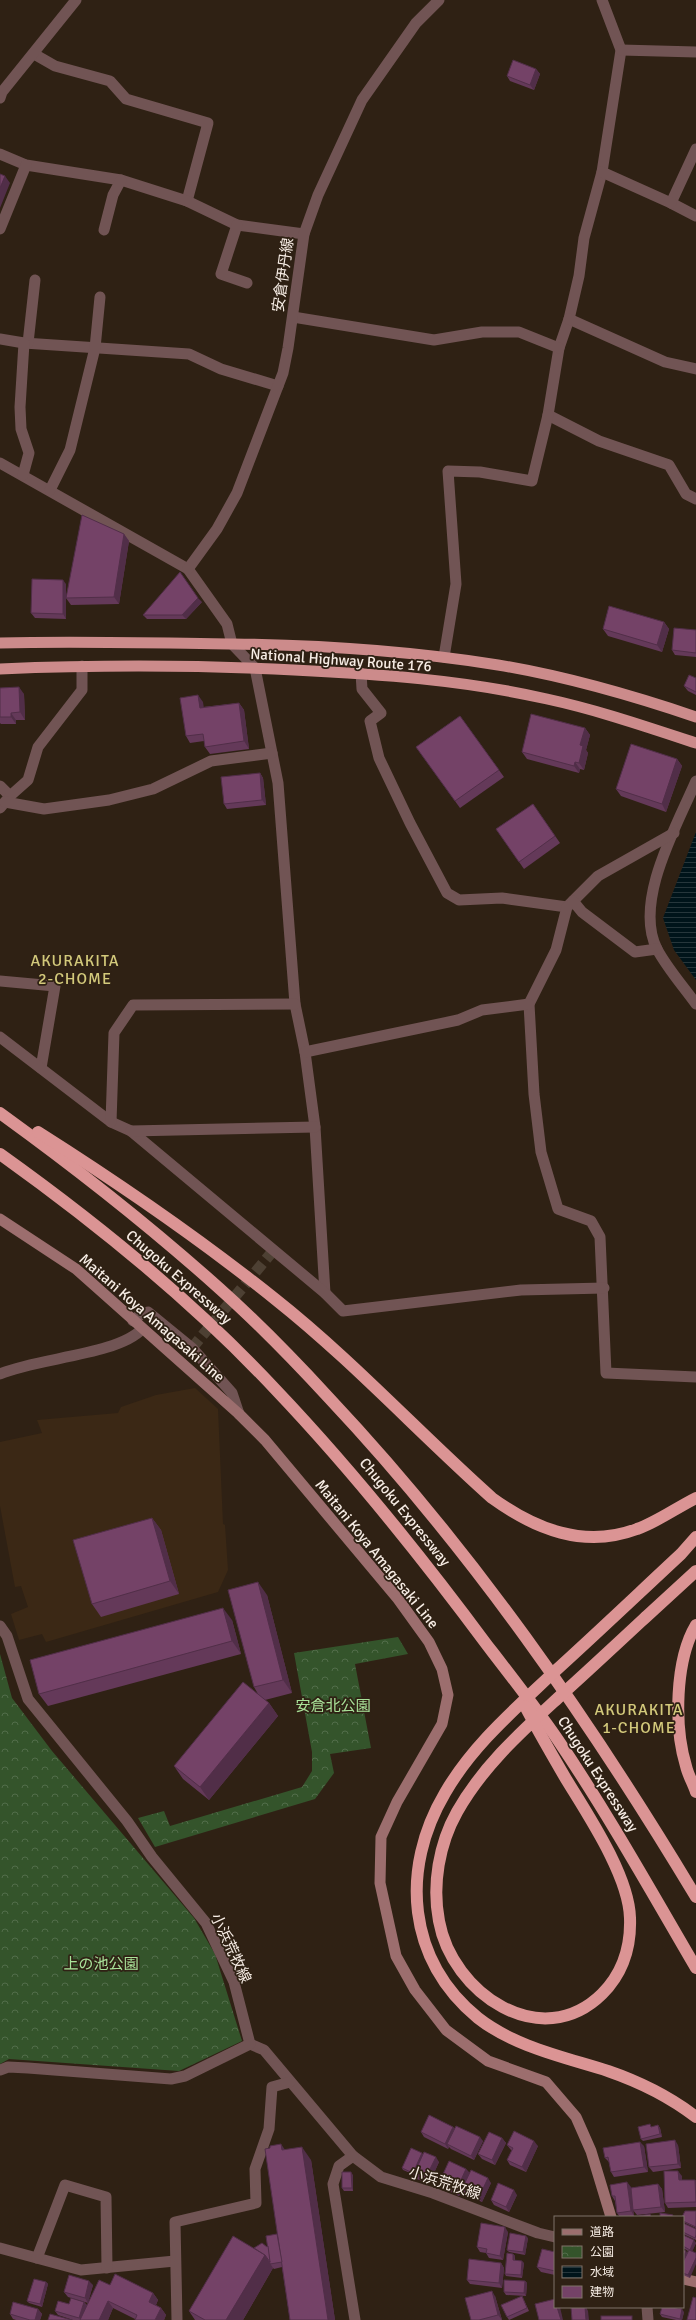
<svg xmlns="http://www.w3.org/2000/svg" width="696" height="2320" viewBox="0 0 696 2320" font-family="Signika,'Noto Sans JP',sans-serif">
<defs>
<pattern id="park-crowns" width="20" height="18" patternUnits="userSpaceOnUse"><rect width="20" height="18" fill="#34542b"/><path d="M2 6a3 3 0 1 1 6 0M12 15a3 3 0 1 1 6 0" fill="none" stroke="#526d4a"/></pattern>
<pattern id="water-rules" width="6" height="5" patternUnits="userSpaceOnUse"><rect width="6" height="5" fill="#00141a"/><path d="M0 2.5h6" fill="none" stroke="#26363b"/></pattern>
</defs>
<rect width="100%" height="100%" fill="#2f2114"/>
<path fill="#3b2815" d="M195,1388L218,1409L223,1524L225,1525L228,1570L218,1592L46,1642L42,1634L19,1640L11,1614L28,1607L21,1586L15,1587L0,1506V1442L42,1433L37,1420L118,1413L121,1407L156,1395Z"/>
<g fill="url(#park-crowns)">
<path d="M398,1637L408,1654L355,1664L371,1748L330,1754L334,1773L315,1799L155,1847L138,1818L164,1811L170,1826L302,1787L312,1771V1752L294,1653Z"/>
<path d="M0,1654L12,1698L52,1751L194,1918L215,1954L242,2041L179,2071L9,2059L0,2064Z"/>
</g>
<path fill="url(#water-rules)" d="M696,832V980L674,950L663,918Z"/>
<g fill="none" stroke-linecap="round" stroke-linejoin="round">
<path stroke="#4d4033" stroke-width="11" stroke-dasharray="11 5.5" stroke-linecap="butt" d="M192,1348L273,1251"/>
<path stroke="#715454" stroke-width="11" d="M133,1321L141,1314L148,1312L192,1348L232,1393L239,1414"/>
<g stroke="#715454" stroke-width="11">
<path d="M602,0L621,50L602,172L584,238L579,276L569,319L559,348L548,415L599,441L669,465L686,494L696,499"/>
<path d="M621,50L696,52"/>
<path d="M34,54L55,66L110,81L126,99L208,123L187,201"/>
<path d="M0,98L2,92L76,0"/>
<path d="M696,149L671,203L696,216"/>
<path d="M0,154L26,165L121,180L187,201L237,225L304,234"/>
<path d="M602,172L671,203"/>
<path d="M237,225L221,274L247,283"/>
<path d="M0,229L26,165"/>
<path d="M104,230L113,195L121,180"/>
<path d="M293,317L434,340L482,332H519L559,348"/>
<path d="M569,319L665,362L696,369"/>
<path d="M0,339L24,343L189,354L221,369L278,386"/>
<path d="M28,343L35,280"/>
<path d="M0,463L188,569L227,624L232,644L255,668L278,783L295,1004L305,1052L315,1127L325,1293"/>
<path d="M23,475L29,453L21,429L20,407L24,343"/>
<path d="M50,490L70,450L95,348L100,297"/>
<path d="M188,569L217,529L237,493L283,373L288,348L304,234L318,195L362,100L416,23L439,0"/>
<path d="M444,657L456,584L448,471L480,472L532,481L548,415"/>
<path d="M361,673L362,689L381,713L370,721L379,758L410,823L447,893L459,900L502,898L567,907"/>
<path d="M696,781C677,825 633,902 657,949C667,968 683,986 696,1004"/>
<path d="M0,786L10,796L0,808"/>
<path d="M10,796L28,780L38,747L82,690V666"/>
<path d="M5,802L44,809L109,800L153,789L211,761L272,753"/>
<path d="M674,833L598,876L567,907L556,950L529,1004L534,1094L541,1152L558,1209L591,1221L600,1237L606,1373L696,1377"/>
<path d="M573,901L582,912L635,952L657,949"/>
<path d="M0,981L55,986L41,1068"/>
<path d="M0,1037L111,1122L131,1131L325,1293L343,1311L521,1290L604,1288"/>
<path d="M305,1052L458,1020L482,1010L529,1004"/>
<path d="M111,1122L114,1033L133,1005L295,1004"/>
<path d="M131,1131L315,1127"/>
<path d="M0,1374C36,1358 118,1355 142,1329"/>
<path d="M0,1626L7,1636L28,1699L127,1821L152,1857L206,1923L234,1982L250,2044L264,2050L353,2156L381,2177L433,2193L538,2233L555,2237"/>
<path d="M0,2070L8,2067L28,2068L171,2079L185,2076L250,2044"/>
<path d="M353,2156L339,2166L333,2184L355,2320"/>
<path d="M0,2248L81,2270L175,2261"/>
<path d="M37,2258L65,2185L106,2197L107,2268"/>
<path d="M647,2307L648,2320"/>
<path d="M177,2320L175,2222L256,2203L255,2169L269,2129L272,2087L290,2082"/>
</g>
<g stroke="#9c6e6e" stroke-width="11">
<path d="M0,1219L76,1269L239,1414L265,1440L398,1599L429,1642L442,1669L448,1695L442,1724L397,1802L381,1837L380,1883L396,1956L415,1990L446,2030L488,2061L546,2082L576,2117L591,2151L611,2217"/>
<path d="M683,2279L696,2282"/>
</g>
<g stroke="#cc8b8b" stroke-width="11">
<path d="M0,643C78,641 155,643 233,644C322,645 410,651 498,665C565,676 631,695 696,717"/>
<path d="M0,669C98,665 196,665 294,670C378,674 464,680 547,699C598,710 647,727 696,743"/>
</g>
<g stroke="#db9494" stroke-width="12">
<path d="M0,1113C76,1168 150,1226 220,1289C258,1323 294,1360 329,1398C471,1549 589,1719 696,1897"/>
<path d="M38,1132C120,1184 200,1239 275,1299C352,1360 419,1433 492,1498C535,1529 584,1549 637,1529C657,1522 676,1508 696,1498"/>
<path d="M0,1154C98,1224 194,1302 276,1390C352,1470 421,1556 487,1645C511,1676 536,1708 558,1740C608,1814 651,1891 696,1968"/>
<path d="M696,1537L681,1554C638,1594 596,1634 553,1673C514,1710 472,1746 445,1793C400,1869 407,1960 478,2018C515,2047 564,2057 608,2071C640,2082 670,2097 696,2117"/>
<path d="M696,1625C675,1660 674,1727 686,1766C688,1775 693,1783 696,1792"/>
<path d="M525,1706C538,1731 552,1755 566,1779C588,1815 629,1876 630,1918C631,1946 623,1973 602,1994C541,2054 452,1993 439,1921C432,1885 439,1844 457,1812C483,1766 520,1733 558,1698C588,1671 618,1643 647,1616L696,1571"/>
</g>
</g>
<g fill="#643959">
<path d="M536,69L540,74L534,90L510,81L507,76Z"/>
<path d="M124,534L129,541L119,604L71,605L66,598V619L35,618L31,613L66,584V598Z"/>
<path d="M202,602L186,619H147L143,615Z"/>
<path d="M664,622L669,629L662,652L608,636L603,629Z"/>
<path d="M696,630V657L675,655L672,650Z"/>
<path d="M696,678V695L688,691L684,686Z"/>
<path d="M0,688L24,694L25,720H16V724H1L0,723Z"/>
<path d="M203,702V707L239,703L244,710L249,749L210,754L205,747L204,741L190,743L186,736Z"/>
<path d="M460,716L504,777L460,808L416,747Z"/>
<path d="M585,728L590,735L586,750L588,753L584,770L580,769L579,773L527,759L522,752Z"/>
<path d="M677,759L682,766L666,812L621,796L616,789Z"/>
<path d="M260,773L263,778L266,805L227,809L224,804Z"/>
<path d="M533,804L560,843L524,869L496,829Z"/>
<path d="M152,1518L161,1530L179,1594L101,1617L92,1604Z"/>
<path d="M267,1595L292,1693L265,1700L269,1703L278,1716L209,1800L183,1779L174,1766L258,1694L254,1687Z"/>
<path d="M232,1620L241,1654L48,1706L39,1694Z"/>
<path d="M658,2125L660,2128L662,2137L643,2141L641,2139Z"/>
<path d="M453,2127L455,2129L483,2141L474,2160L451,2149L449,2147L448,2149L424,2137L421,2132Z"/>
<path d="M502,2138L506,2143L495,2165L482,2159L478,2154Z"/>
<path d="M507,2145L538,2146L526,2172L510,2165L507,2160L512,2150H511Z"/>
<path d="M678,2145L681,2168L653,2172L649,2167Z"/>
<path d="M644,2146L648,2172L614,2177L611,2172L609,2162L605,2158Z"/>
<path d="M285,2150L311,2160L335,2320H290L282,2267L274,2269L273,2268L243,2320H195L189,2311L254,2248L268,2246L277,2234Z"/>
<path d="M423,2155L439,2162L429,2184L417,2179L415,2175L403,2170L402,2168Z"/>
<path d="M466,2169L469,2173L491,2183L482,2202L465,2194L462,2190L459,2196L442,2188L439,2183Z"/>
<path d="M353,2175V2191H344L342,2188Z"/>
<path d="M682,2176V2180H695L696,2181V2207L668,2208L665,2203Z"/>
<path d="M658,2184L662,2189L665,2212L637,2215L633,2210L634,2216L620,2217L617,2213L615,2201L612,2196L631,2188Z"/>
<path d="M517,2195L509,2212L494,2205L491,2200Z"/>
<path d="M696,2211V2228L683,2222V2217Z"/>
<path d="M683,2223L696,2229V2240L683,2234Z"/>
<path d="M508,2232L503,2260L489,2258L486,2253L480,2252L477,2247Z"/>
<path d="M683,2235L696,2243L692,2251L690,2278L683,2275V2250L687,2253L688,2251L683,2248Z"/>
<path d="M528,2238L525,2255L509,2252L507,2250Z"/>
<path d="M555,2252V2275L541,2272L537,2267Z"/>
<path d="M513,2254L515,2256V2260L524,2263L522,2278L506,2276L505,2274Z"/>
<path d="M501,2263L504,2268L502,2288L470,2284L467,2280Z"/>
<path d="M525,2281L527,2283L526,2296L506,2295L504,2292Z"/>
<path d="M46,2282L48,2284L42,2307L29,2303L27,2301Z"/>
<path d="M93,2285L88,2302L110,2285L153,2293L158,2300L156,2305L161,2308L166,2315L164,2320H135V2319L113,2308L108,2320H73L58,2315L55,2311L69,2304L84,2302L87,2305L88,2303L68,2297L64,2292Z"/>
<path d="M495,2296L502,2320H471Z"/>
<path d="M522,2296L529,2311L509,2320L507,2317Z"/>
<path d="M38,2309L42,2314L40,2320H16L13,2319L10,2314Z"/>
<path d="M684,2312L682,2320H676L662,2317L660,2314Z"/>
</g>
<g fill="#512e48">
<path d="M536,69L540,74L534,90L530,85Z"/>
<path d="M5,176L10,183L0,208V188Z"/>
<path d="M124,534L129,541L119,604L114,597Z"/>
<path d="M63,580L66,584V619L63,614Z"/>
<path d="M198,598L202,602L186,619L182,615Z"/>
<path d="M664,622L669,629L662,652L657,645Z"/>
<path d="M19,687L24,694L25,720L20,712Z"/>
<path d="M198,695L203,702L205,715L200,708Z"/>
<path d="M239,703L244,710L249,749L244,741Z"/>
<path d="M11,713L16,720V724L11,717Z"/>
<path d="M585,728L590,735L586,750L588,753L584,770L579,763L580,745Z"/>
<path d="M677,759L682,766L666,812L662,804Z"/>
<path d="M575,762L580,769L579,773L574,766Z"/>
<path d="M260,773L263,778L266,805L262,800Z"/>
<path d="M152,1518L161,1530L179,1594L170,1581Z"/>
<path d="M258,1582L267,1595L292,1693L283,1680Z"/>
<path d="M223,1608L232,1620L241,1654L232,1641Z"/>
<path d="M269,1703L278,1716L209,1800L200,1787Z"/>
<path d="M658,2125L660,2128L662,2137L660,2134Z"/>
<path d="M453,2127L456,2131L447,2144L449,2147L448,2149L445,2144Z"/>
<path d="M480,2137L483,2141L474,2160L471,2156Z"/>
<path d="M502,2138L506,2143L495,2165L492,2160Z"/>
<path d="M675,2140L678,2145L681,2168L678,2164Z"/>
<path d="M534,2141L538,2146L526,2172L522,2167Z"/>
<path d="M640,2142L644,2146L648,2172L644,2167Z"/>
<path d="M281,2144L290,2157L282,2150Z"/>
<path d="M302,2147L311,2160L335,2320H328Z"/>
<path d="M422,2153L424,2156L414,2174V2175L413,2173Z"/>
<path d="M436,2157L439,2162L429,2184L425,2179Z"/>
<path d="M466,2169L470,2173L459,2196L456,2191Z"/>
<path d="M678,2171L682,2176V2185L679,2180Z"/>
<path d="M351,2172L353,2175V2191L352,2188Z"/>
<path d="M488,2178L491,2183L482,2202L479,2197Z"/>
<path d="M695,2180L696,2181V2203V2202Z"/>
<path d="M627,2182L631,2187L634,2216L631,2211Z"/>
<path d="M658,2184L662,2189L665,2212L661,2207Z"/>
<path d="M514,2190L517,2195L509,2212L506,2207Z"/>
<path d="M505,2227L508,2232L503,2260L500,2256Z"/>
<path d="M526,2236L528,2238L525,2255L523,2252Z"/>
<path d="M694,2240L696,2243L692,2252L690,2250Z"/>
<path d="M686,2251L687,2253L683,2263V2257Z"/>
<path d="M513,2254L515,2256L514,2262L513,2260Z"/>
<path d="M265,2255L273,2268L243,2320H226Z"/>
<path d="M696,2258V2264L690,2278L688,2275Z"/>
<path d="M522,2261L524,2263L522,2278L521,2275Z"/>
<path d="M501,2263L504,2268L502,2288L499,2283Z"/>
<path d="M89,2281L93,2285L88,2303L85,2298Z"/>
<path d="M525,2281L527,2283L526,2296L524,2293Z"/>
<path d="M46,2282L48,2284L42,2307L40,2304Z"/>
<path d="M492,2291L495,2296L502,2320L498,2315Z"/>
<path d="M153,2293L158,2300L154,2309L149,2302Z"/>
<path d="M108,2301L113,2308L108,2320H99Z"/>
<path d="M84,2302L87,2306L81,2320L79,2318Z"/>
<path d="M557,2307H560L563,2320H561Z"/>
<path d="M585,2307H586L588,2311L589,2320H586Z"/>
<path d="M161,2308L166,2315L164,2320H155Z"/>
<path d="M38,2309L42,2314L40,2320H35Z"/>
<path d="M682,2309L684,2312L682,2320H681L680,2319Z"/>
</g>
<g fill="#744267" stroke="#512e48">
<path d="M513,60L536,69L530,85L507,76Z"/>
<path d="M0,174L5,176L0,188Z"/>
<path d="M82,515L124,534L114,597L66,598Z"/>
<path d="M180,572L198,598L182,615H143Z"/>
<path d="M32,579L63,580V614L31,613Z"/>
<path d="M609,606L664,622L657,645L603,629Z"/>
<path d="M674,628L696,630V653L672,650Z"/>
<path d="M689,675L696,678V692L684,686Z"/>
<path d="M19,687L20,712L11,713V717H0V688Z"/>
<path d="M198,695L200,708L239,703L244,741L205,747L203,734L186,736L180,698Z"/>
<path d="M531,714L585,728L580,745L583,746L579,763L575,762L574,766L522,752Z"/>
<path d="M460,716L499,770L455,801L416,747Z"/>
<path d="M631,744L677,759L662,804L616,789Z"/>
<path d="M260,773L262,800L224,804L221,777Z"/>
<path d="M533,804L555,836L519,862L496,829Z"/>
<path d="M152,1518L170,1581L92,1604L73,1540Z"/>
<path d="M258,1582L283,1680L254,1687L228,1590Z"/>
<path d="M223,1608L232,1641L39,1694L30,1660Z"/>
<path d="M243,1682L269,1703L200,1787L174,1766Z"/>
<path d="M429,2115L453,2127L445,2144L421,2132Z"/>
<path d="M650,2124L651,2127L658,2125L660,2134L641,2139L638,2127Z"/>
<path d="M456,2126L480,2137L471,2156L447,2144Z"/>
<path d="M514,2131L534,2141L522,2167L507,2160L513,2148L507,2145Z"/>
<path d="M489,2132L502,2138L492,2160L478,2154Z"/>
<path d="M675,2140L678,2164L649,2167L646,2144Z"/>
<path d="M640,2142L644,2167L611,2172L608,2157L605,2158L603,2148Z"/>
<path d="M281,2144L282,2150L302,2147L328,2320H290L265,2149L270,2148V2146Z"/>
<path d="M411,2148L422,2153L413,2173L402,2168Z"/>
<path d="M424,2152L436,2157L425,2179L414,2174Z"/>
<path d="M449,2161L466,2169L456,2191L439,2183Z"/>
<path d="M471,2170L488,2178L479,2197L462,2189Z"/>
<path d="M664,2171H678L679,2180H695L696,2202L665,2203Z"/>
<path d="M342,2172H351L352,2188H342Z"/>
<path d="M627,2182L631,2211L617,2213L615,2196H612L610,2185Z"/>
<path d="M498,2183L514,2190L506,2207L491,2200Z"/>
<path d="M658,2184L661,2207L633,2210L631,2188Z"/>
<path d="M685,2211H696V2227L683,2221V2217H682Z"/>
<path d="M660,2213L673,2215L672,2217H660Z"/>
<path d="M650,2214L651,2217H633Z"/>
<path d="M481,2223L505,2227L500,2256L486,2253L487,2249L477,2247Z"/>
<path d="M683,2223L696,2229V2235L695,2238L683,2232Z"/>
<path d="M510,2233L526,2236L523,2252L507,2250Z"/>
<path d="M277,2234L282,2262L270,2264L266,2236Z"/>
<path d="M683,2235L694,2240L690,2250L683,2246Z"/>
<path d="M233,2236L265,2255L226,2320H205L189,2311Z"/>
<path d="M262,2243L267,2247L268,2246L270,2262L265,2255L254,2248Z"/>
<path d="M542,2249L555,2252V2271L537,2267Z"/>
<path d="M683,2250L686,2251L683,2257Z"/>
<path d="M689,2250L696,2253V2258L688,2275L683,2273V2262Z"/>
<path d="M507,2253L513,2254V2260L522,2261L521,2275L505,2274Z"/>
<path d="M469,2259L501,2263L499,2283L467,2280Z"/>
<path d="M115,2274L153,2293L149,2302L161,2308L155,2320H135L137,2315L108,2301L99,2320H80L99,2280L110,2285Z"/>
<path d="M69,2275L89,2281L85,2298L64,2292Z"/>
<path d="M34,2279L46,2282L40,2304L27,2301Z"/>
<path d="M504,2280L525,2281L524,2293L504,2292Z"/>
<path d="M492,2291L498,2315L479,2320H471L465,2298Z"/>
<path d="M522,2296L527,2308L507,2317L501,2305Z"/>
<path d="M693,2297L696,2298V2320H687Z"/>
<path d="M71,2298L84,2302L79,2318L55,2311L58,2301L69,2304Z"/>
<path d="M555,2299V2307H557L561,2320H539L535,2304Z"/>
<path d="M13,2302L38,2309L35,2320H30L10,2314Z"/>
<path d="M571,2307H585L586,2320H572Z"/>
<path d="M662,2307H672L682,2309L680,2319L660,2314Z"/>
<path d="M50,2314L72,2320H48Z"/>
<rect x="601" y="2316" width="31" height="4"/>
</g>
<g text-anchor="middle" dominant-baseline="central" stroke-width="3.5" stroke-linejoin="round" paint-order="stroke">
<g font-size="15" fill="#f7ede5" stroke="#2f2114">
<text transform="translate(283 275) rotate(-82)">安倉伊丹線</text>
<text transform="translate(341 660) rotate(4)">National Highway Route 176</text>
<text transform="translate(179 1277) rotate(41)">Chugoku Expressway</text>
<text transform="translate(152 1318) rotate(41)">Maitani Koya Amagasaki Line</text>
<text transform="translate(405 1512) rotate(51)">Chugoku Expressway</text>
<text transform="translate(377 1554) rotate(51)">Maitani Koya Amagasaki Line</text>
<text transform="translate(598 1774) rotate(57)">Chugoku Expressway</text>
<text transform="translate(231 1948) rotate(65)">小浜荒牧線</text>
<text transform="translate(445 2183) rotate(18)">小浜荒牧線</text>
</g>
<g font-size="15" fill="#a9e299" stroke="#2f2114">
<text x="333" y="1706">安倉北公園</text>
<text x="101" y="1964">上の池公園</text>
</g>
<g font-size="16" letter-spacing="1" fill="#d3c97b" stroke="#2f2114">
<text x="75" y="961">AKURAKITA<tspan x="75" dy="18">2-CHOME</tspan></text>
<text x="639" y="1710">AKURAKITA<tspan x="639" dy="18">1-CHOME</tspan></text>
</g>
</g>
<rect x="554" y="2216" width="130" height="92" fill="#2f2114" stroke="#7f7368"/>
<rect x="562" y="2229" width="20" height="6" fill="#9c6e6e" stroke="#7f7368"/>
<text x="590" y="2236" font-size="12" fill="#f7ede5">道路</text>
<rect x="562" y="2246" width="20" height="12" fill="url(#park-crowns)" stroke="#7f7368"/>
<text x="590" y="2256" font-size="12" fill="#f7ede5">公園</text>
<rect x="562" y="2266" width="20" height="12" fill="url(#water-rules)" stroke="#7f7368"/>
<text x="590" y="2276" font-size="12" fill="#f7ede5">水域</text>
<rect x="562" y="2286" width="20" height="12" fill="#744267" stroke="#7f7368"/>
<text x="590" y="2296" font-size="12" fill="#f7ede5">建物</text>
</svg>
